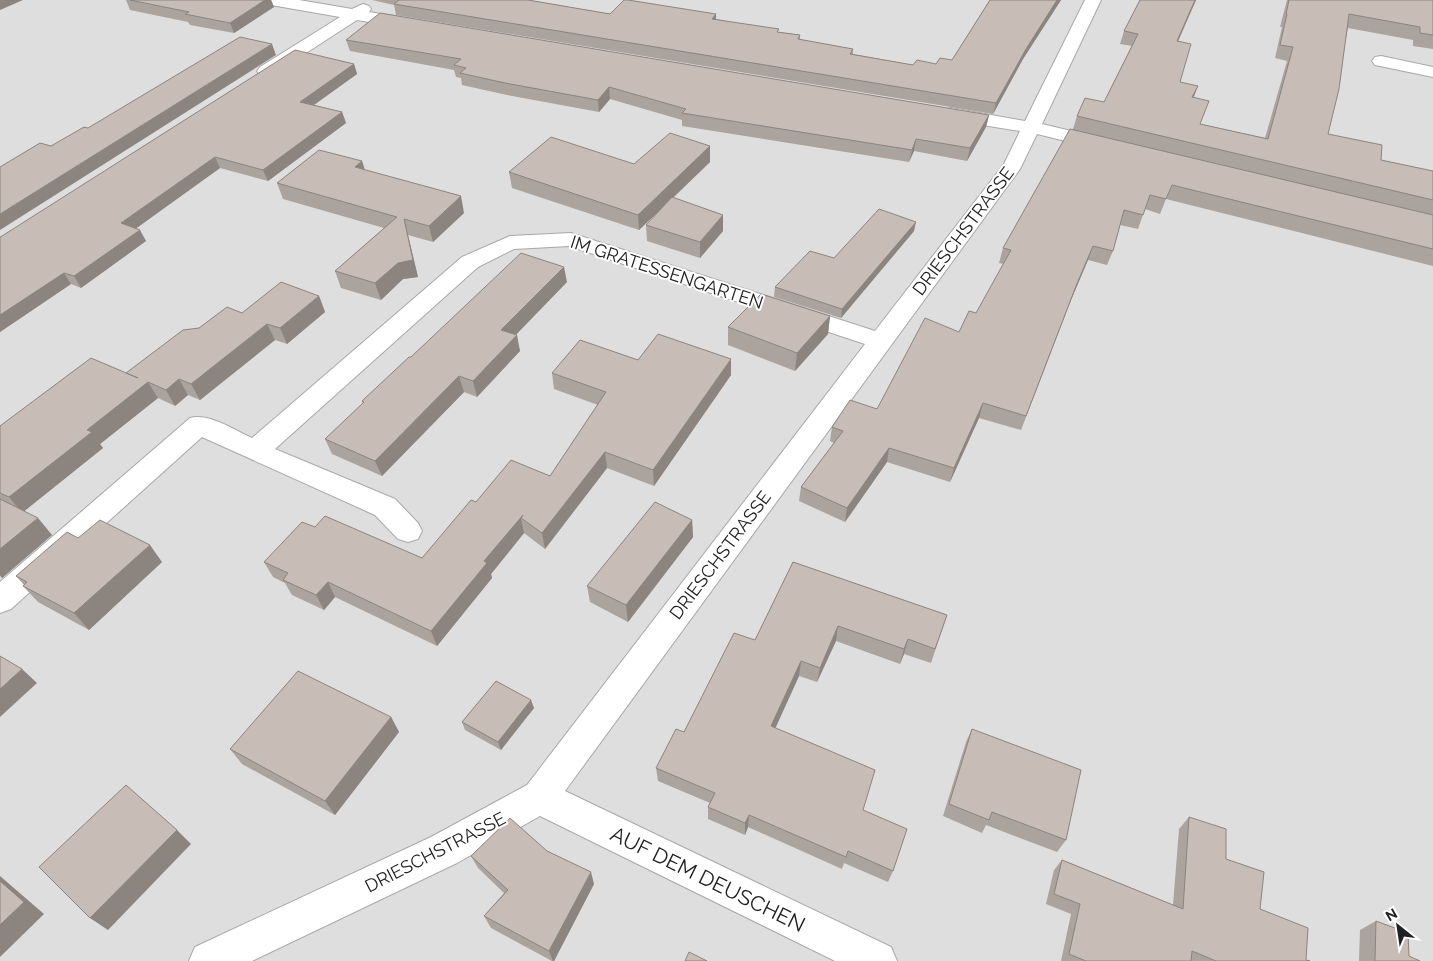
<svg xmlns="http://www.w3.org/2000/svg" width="1433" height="961" viewBox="0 0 1433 961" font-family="Raleway,sans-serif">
<rect width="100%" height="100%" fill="#f2eee7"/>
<rect fill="#dfdede" x="0" y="0" width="1433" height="961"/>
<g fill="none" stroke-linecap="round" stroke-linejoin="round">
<defs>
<g id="minor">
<path d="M263,0H299L352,9L363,4L369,6L371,9L369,12L410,19L416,21L418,24L416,27L410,29L357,20L272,75L266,76L260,75L257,71L260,67L340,17L271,5L265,3Z"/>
<path d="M1085,0H1101L1042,124L1109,140L1112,144L1109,148L1102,150L1037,134L1020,169L565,791L891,947L897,961H835L540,816L457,863L252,961H189L195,947L431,837L527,785L865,344L569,246L514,249L478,267L275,449L395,499L418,523L422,531L418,539L408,542L398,539L375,515L202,437L11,609L0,613V582L190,418C209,413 234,430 252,438L462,257L510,236L571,233L875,331L1004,164L1020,131L951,120L944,118L942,114L944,110L951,108L1025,121Z"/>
<path d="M1381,56L1433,67V77L1375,65L1372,61L1375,57Z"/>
</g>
</defs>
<use href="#minor" stroke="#a8a8a8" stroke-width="2"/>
<use href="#minor" fill="#fff" fill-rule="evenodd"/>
</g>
<g fill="#aba39d">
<path d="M126,0H271L274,7L234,33L190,25L188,22L130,10Z"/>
<path d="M372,0H528L610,14H716V19L779,32L800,35V40L853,49V54L913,65L936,64L952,60L990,0H1061L1023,59L993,114L396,15L394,5Z"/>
<path d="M1140,0H1196L1178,42L1180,82L1194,98L1200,124L1265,138L1287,61L1275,58L1282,27H1280L1287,0H1433V49L1413,46V40L1348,28L1328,134L1381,160L1433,171V266L1166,199L1160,214L1145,209L1138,229L1120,225L1113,251L1107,265L1088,260L1071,300L1021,430L979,418L950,482L887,462L845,522L799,501L801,487L834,443L830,441L832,427L877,409L959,332L976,313L1004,264L999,263L1003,248L1073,129L1077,116L1104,102L1132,46L1120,44L1124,31Z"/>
<path d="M346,40L989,115L986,127L967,161L914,151L909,162L682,126V120L610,99L599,112L507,95L462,85L461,78L456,77L454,70L350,51Z"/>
<path d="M354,64L357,74L314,105L342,112L346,123L268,181L220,168L136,228L146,241L81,288L71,284L0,332V237L2,236Z"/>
<path d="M710,146V162L673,198L723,215V231L700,258L647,241L646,225L662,208L639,230L512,188L509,172L634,164Z"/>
<path d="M362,161L365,170L464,213L433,242L408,235L418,277L403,279L381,300L341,288L335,271L384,228L283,199L277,183Z"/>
<path d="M914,231L841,318L774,297L775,287L834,258Z"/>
<path d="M567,282L515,335L520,351L477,397L464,392L382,476L332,454L325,439L363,404L362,401L411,357Z"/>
<path d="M319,296L325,312L287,344L275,340L200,400L188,395L175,406L158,398L100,444L103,448L24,511L52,535L2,578L0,576V426L126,373L199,328L242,313Z"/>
<path d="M830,316L828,334L795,371L728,345V327Z"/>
<path d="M638,360L731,375L654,486L607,468L545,549L524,533L491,574L492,578L437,646L335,597L324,610L292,595L285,583L273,577L264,562L315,527L422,558L476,502L550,476L598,405L554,389L552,373Z"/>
<path d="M692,520L693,537L628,622L590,602L587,586Z"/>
<path d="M78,538L162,562L89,630L38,602L23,586L24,585L16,576Z"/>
<path d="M793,562L947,615L931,663L904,654L900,664L836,641L817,682L799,676L775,728L863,810L893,871L888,882L844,863L842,869L748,827L745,835L708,819V807L710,803L658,781L656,768L755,640Z"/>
<path d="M534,708L501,750L465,730L462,722Z"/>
<path d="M391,717L399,732L335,815L242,764L230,749Z"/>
<path d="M972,729L1066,840L1057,852L986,825L982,833L943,816L966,742Z"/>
<path d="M1189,817L1226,859L1260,909L1306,960L1310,961H1061L1071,914L1046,904L1054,870L1062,860L1173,905L1179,829Z"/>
<path d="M547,851L594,884L554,961H552L491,928L484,916L504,893L478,868L471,856Z"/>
<path d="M1376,921L1409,956L1420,961H1359L1360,930Z"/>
</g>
<g fill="#8b847f">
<path d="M0,0H23L0,10Z"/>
<path d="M265,0H271L274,7L234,33L230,23Z"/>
<path d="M1057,0H1061L1023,59L993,114L996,103L1026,49Z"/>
<path d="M1195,0H1196L1172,54L1177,41Z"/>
<path d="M716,14V24L712,19Z"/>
<path d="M272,44L276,55L0,230V214Z"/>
<path d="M354,64L357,74L304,112L300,102Z"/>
<path d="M1198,86L1193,99L1192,97Z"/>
<path d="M609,87L610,99L599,112L598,100Z"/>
<path d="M342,112L346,123L268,181L263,170Z"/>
<path d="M989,115L986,127L967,161L970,148Z"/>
<path d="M916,139L914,151L909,162L912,150Z"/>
<path d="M710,146V162L639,230L638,215Z"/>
<path d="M215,157L220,168L127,235L121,223Z"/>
<path d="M362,161L367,178L355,167Z"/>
<path d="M461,196L464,213L433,242L429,226Z"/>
<path d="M723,215V231L700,258V242Z"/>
<path d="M404,219L418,277L403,279L381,300L375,283Z"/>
<path d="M916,222L914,231L841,318L842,309Z"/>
<path d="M140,230L146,241L81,288L74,276Z"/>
<path d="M1093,246L1088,260L1071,300L1021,430L1076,286Z"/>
<path d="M564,267L567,282L505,346L501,330Z"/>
<path d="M64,273L71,284L0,332V315Z"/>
<path d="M319,296L325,312L287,344L280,328Z"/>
<path d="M830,316L828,334L795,371L797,353Z"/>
<path d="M267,324L275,340L200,400L191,384Z"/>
<path d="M517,335L520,351L477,397L473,381Z"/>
<path d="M731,359V375L654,486L653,470Z"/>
<path d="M459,376L464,392L382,476L375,461Z"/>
<path d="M179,379L188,395L175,406L166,390Z"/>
<path d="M148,382L158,398L100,444L103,448L22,513L9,497L87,430Z"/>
<path d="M983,403L979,418L950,482L954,468Z"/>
<path d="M889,448L887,462L845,522L847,508Z"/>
<path d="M605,452L607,468L545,549L542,533Z"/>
<path d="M523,515L521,518L524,533L491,574L492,578L437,646L431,631L484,561Z"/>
<path d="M38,518L52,535L2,578L0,575V549Z"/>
<path d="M692,520L693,537L628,622L626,605Z"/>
<path d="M150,545L162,562L89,630L74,613Z"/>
<path d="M328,582L335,597L324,610L316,595Z"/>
<path d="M838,626L836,641L817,682L820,668Z"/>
<path d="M908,639L904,654L900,664L904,649Z"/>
<path d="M801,661L799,676L770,740L771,726Z"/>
<path d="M22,669L37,683L0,717V689Z"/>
<path d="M531,700L534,708L501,750L498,742Z"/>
<path d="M391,717L399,732L335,815L325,801Z"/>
<path d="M749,815L748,827L745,835V823Z"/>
<path d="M177,830L191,844L108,930L90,918Z"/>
<path d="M591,872L594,884L554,961H553L549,951Z"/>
<path d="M0,876L44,914L0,957Z"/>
</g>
<g fill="#c7bdb6" stroke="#8b847f">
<path d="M130,0H265L230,23L185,14L189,12Z"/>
<path d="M399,0H528L610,14L624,0H628L716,14L712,19L779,29L777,32L800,35L798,39L853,49L850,54L913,65L917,60L936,64L940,58L952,60L990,0H1057L1026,49L996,103L394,4Z"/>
<path d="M1140,0H1195L1177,41L1191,44L1180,82L1198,86L1192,97L1209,101L1200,124L1268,139L1293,47L1280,45L1287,14H1286L1289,0H1433V35L1420,33V27L1349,14L1339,89L1328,134L1382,145L1381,160L1433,171V200L1077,116L1085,98L1104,102L1138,34L1124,31Z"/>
<path d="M380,13L989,115L970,148L916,139L912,150L682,113L686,109L609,87L598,100L505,83L460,73L466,68L454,65L461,59L346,40Z"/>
<path d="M240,37L272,44L0,214V167L40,143L51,146L84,127L88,128Z"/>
<path d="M295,50L354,64L300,102L342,112L263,170L215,157L121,223L140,230L74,276L64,273L0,315V237L2,236Z"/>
<path d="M1070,129L1433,215V249L1172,185L1166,199L1150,195L1143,215L1124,210L1113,251L1093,246L1076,286L1026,416L983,403L954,468L889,448L847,508L801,487L843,431L832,427L850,400L877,409L925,318L959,332L969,311L976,313L1011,250L1003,248Z"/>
<path d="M670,133L710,146L638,215L509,172L551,137L634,164Z"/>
<path d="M319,150L362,161L355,167L461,196L429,226L404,219L413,260L398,263L375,283L335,271L397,217L277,183Z"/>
<path d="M672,197L723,215L700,242L646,225Z"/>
<path d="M879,209L916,222L842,309L775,287L810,251L834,258Z"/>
<path d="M521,253L564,267L501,330L517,335L473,381L459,376L375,461L325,439L364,402L362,401L409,357H411Z"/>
<path d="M281,282L319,296L280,328L267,324L191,384L179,379L166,390L148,382L87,430L92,432L9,497L0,493V426L91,358L138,378L126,373L183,330L199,328L227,307L242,313Z"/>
<path d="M761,294L830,316L797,353L728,327Z"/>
<path d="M658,334L731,359L653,470L605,452L542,533L521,518L523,515L484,561L487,563L431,631L328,582L316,595L283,580L288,573L264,562L302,522L315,527L325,516L422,558L471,500L476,502L511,460L550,476L606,392L552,373L580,340L638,360Z"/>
<path d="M0,499L38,518L0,549Z"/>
<path d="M655,502L692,520L626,605L587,586Z"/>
<path d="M100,520L150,545L74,613L23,586L27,582L16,576L67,532L78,538Z"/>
<path d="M793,562L947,615L935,649L908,639L904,649L838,626L820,668L801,661L771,726L875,770L863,810L907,829L893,871L848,851L846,857L749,815L745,823L708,807L715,793L656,768L676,729L684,732L734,633L755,640Z"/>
<path d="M0,656L22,669L0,689Z"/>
<path d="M298,671L391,717L325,801L230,749Z"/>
<path d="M496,681L531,700L498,742L462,722Z"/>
<path d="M972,729L1081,770L1066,840L992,812L989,820L949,804Z"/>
<path d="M126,785L177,830L90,918L39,867Z"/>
<path d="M1189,817L1226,829V859L1264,872L1260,909L1308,928L1306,960L1310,961H1216L1192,951L1191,961H1086L1069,954L1080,904L1054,894L1062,860L1183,909Z"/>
<path d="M510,818L547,851L591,872L549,951L484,916L508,890L471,856Z"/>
<path d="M0,881L24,902L0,925Z"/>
<path d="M1376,921L1408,933L1409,956L1420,961H1375Z"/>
<path d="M689,952L707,961H685Z"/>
</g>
<g text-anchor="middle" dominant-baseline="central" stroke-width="4" stroke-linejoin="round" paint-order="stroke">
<g font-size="18" fill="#212121" stroke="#fff">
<text transform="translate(963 231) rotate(-53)">DRIESCHSTRASSE</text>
<text transform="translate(667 272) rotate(18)">IM GRATESSENGARTEN</text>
<text transform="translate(720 555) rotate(-53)">DRIESCHSTRASSE</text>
<text transform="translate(435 852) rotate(-27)">DRIESCHSTRASSE</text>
</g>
<g font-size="21" fill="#212121" stroke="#fff">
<text transform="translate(708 879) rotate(26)">AUF DEM DEUSCHEN</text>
</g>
</g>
<g transform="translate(1398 926) rotate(330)" stroke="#ffffff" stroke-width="4" paint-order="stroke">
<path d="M0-4L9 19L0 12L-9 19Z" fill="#212121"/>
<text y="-8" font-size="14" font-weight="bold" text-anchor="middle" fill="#212121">N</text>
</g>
</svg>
